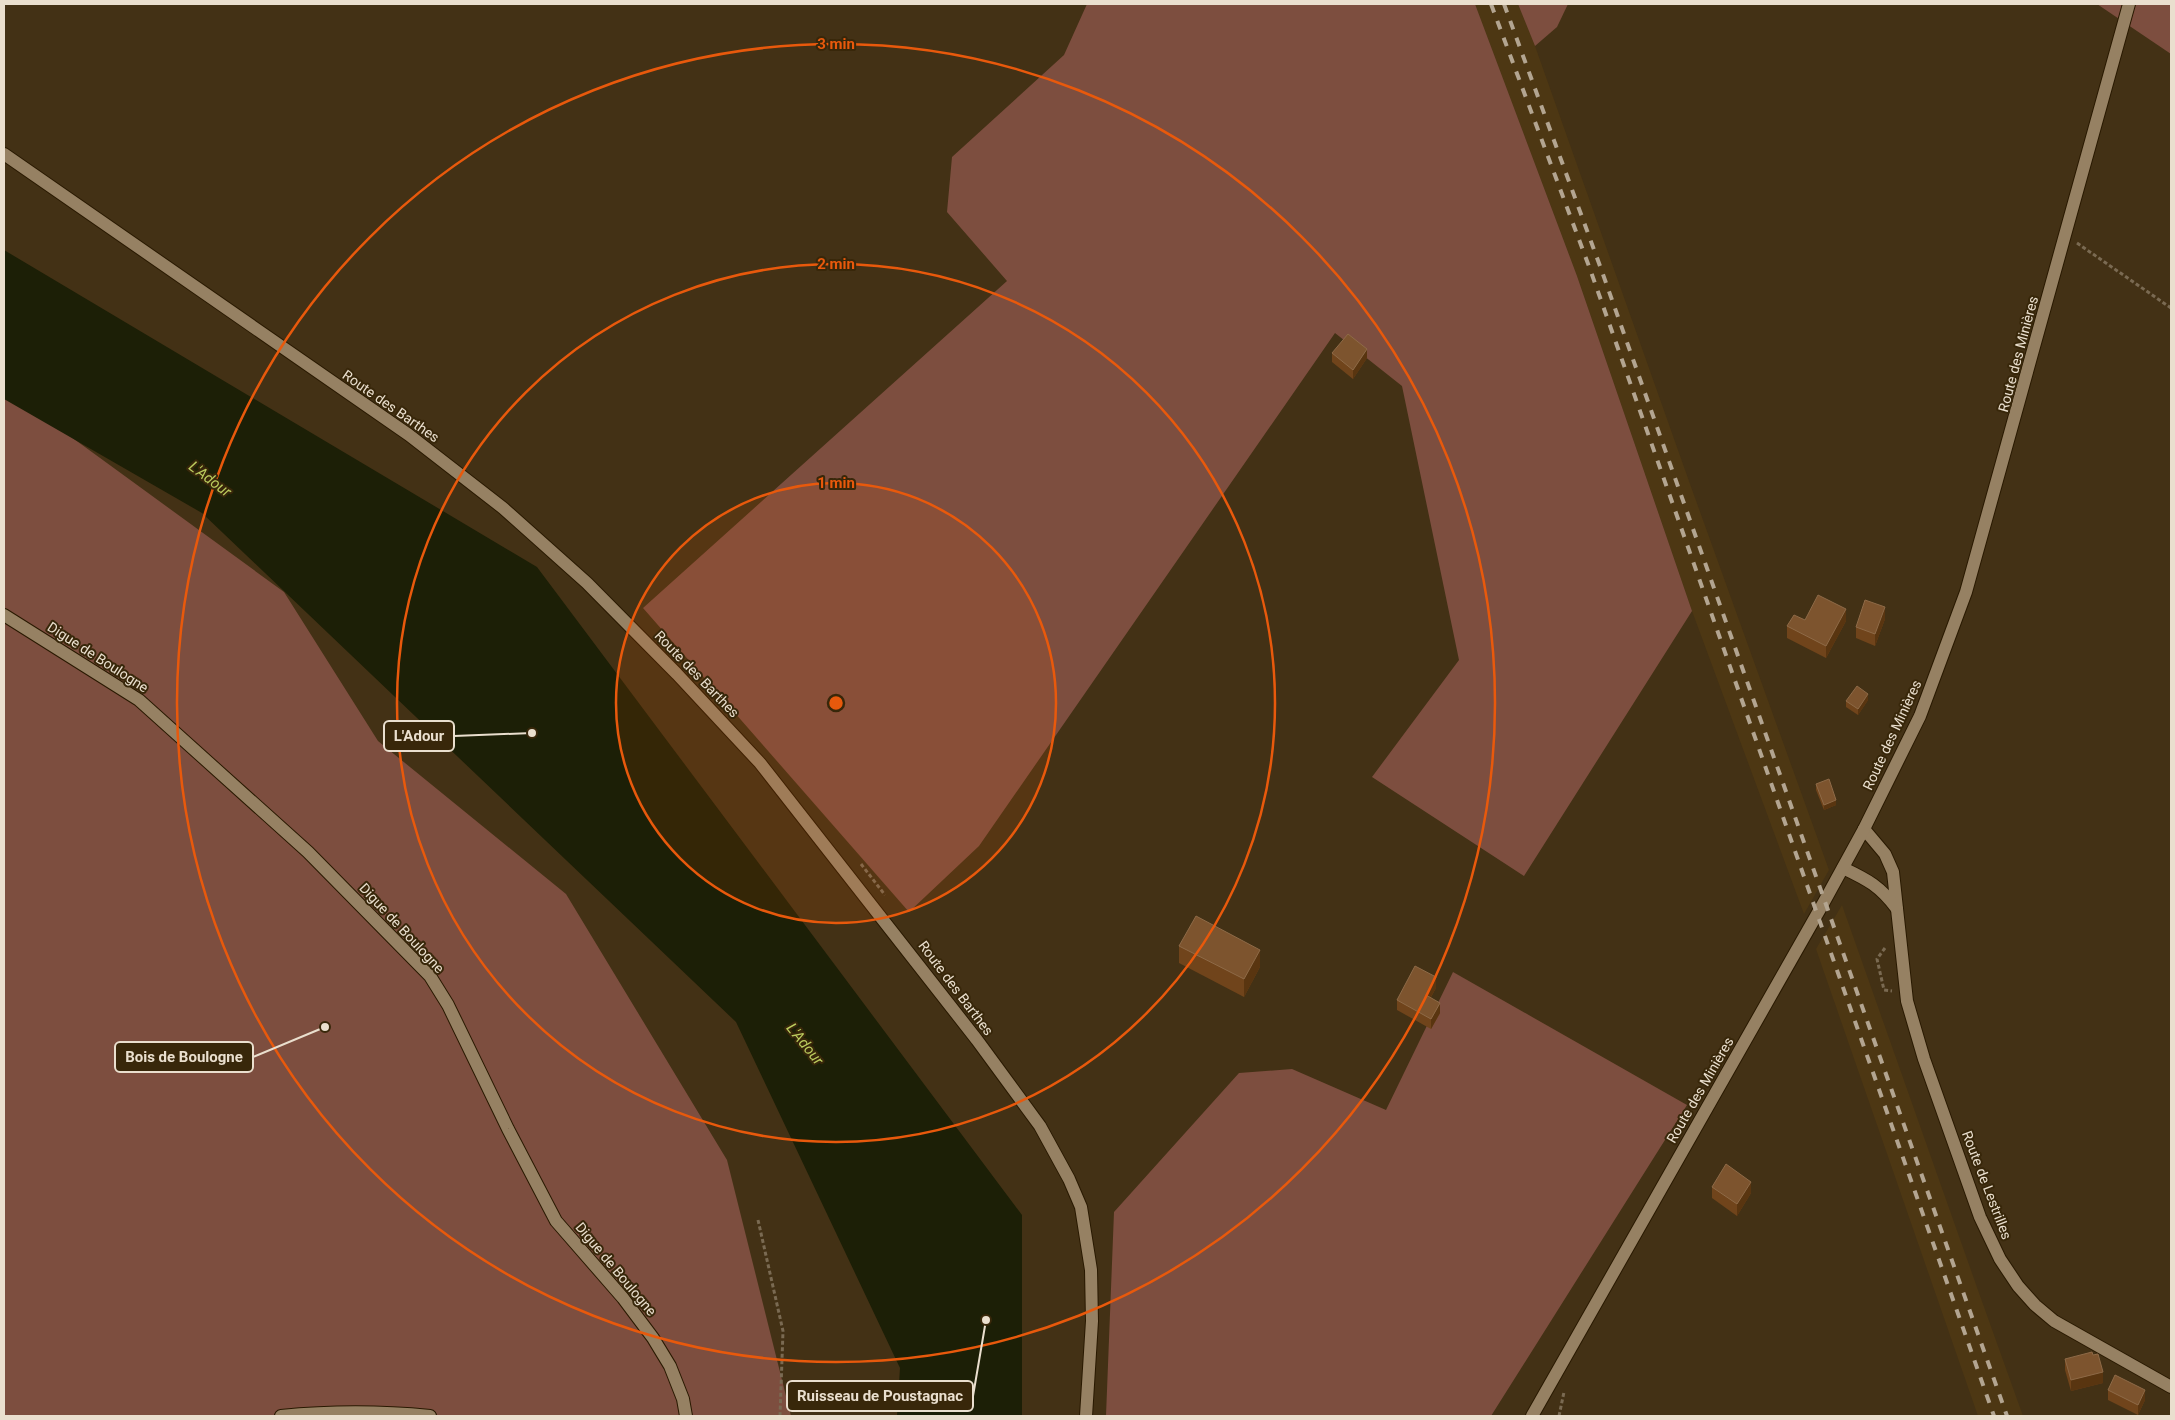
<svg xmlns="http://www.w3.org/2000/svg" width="2175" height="1420" viewBox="0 0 2175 1420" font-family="Roboto,sans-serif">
<rect width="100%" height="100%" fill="#433115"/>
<g fill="#4d3713">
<path d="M1475,4H1518L1535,46L1690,484L1829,870L1804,914L1692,611L1577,276Z"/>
<path d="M1842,905L1979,1293L2023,1416H1978L1816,949Z"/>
</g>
<g fill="#7d4e3f">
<path d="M1087,4H1475L1577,276L1692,611L1524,876L1372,777L1459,660L1402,386L1335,333L979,846L909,912L643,608L1007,281L947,212L952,157L1064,55Z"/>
<path d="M1518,4H1568L1557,27L1535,46Z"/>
<path d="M2097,4H2171V54Z"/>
<path d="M4,388L284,592L378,741L566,894L727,1160L791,1416H4Z"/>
<path d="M1453,972L1687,1105L1491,1416H1106L1114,1212L1239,1073L1292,1069L1386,1110Z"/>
</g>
<path fill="#1c1f06" d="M4,250L537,567L1022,1215V1416H897L900,1368L736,1022L202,513L4,399Z"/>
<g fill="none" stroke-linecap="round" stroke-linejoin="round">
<defs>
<g id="street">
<path d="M4,615L139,700L308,852L430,976L448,1005L508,1129L556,1221L623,1298L653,1338L670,1366L683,1399L686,1416"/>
<path d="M281,1416C331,1411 380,1411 430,1416"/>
</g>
<g id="secondary">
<path d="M4,154L409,435L503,508L587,583L677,674L760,763L977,1040L1040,1126L1069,1179L1081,1207L1091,1270L1092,1321L1086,1416"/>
<path d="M1864,829L1885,854L1893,872L1907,1001L1924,1059L1980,1217L2000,1259L2018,1286L2035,1305L2054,1321L2171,1387"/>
<path d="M1843,868C1868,880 1880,886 1897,909"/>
<path d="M1532,1416L1824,902L1864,829L1920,716L1966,592L2129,4"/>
</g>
</defs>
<use href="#street" stroke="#291900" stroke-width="14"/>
<use href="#secondary" stroke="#291900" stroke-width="14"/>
<g stroke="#7a6a52" stroke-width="3" stroke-dasharray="4 2.5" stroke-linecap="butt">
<path d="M2077,243L2171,308"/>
<path d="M861,864L885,895"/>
<path d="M1885,948L1877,959L1884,990L1892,991"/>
<path d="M758,1220L783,1331L780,1416"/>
<path d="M1559,1416L1564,1392"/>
</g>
<use href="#street" stroke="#968163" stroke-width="12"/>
<use href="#secondary" stroke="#968163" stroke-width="12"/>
<g stroke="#b3a591" stroke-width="4" stroke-dasharray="9 9" stroke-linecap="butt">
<path d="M1491,4L1590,269L1994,1416"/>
<path d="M1504,4L1600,266L2007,1416"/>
</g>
</g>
<g fill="#70441b">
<path d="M1332,353L1367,358L1353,379L1332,362Z"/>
<path d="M1885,619L1875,646L1856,638V627Z"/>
<path d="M1805,620L1846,621L1826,658L1787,638V626Z"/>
<path d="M1868,700L1858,715L1846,707V701Z"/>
<path d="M1816,784L1836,805L1824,810L1816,790Z"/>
<path d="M1179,946L1260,967L1244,997L1179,963Z"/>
<path d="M1436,988L1431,997L1440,1013L1431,1029L1397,1010V1000Z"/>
<path d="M1712,1187L1751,1193L1737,1216L1712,1198Z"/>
<path d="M2065,1359L2103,1383L2071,1391L2065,1370Z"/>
<path d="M2108,1390L2145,1400L2138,1415L2108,1400Z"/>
</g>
<g fill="#593510">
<path d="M1367,349V358L1353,379V370Z"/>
<path d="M1885,607V619L1875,646V634Z"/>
<path d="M1846,609V621L1826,658V646Z"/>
<path d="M1868,694V700L1858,715V709Z"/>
<path d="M1836,800V805L1824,810V805Z"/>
<path d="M1260,950V967L1244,997V979Z"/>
<path d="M1436,977V988L1426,1005V995Z"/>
<path d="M1440,1003V1013L1431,1029V1019Z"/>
<path d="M1751,1182V1193L1737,1216V1204Z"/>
<path d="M2103,1372V1383L2071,1391V1380Z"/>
<path d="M2145,1390V1400L2138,1415V1405Z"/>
</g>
<g fill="#7d542e" stroke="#8e6a47">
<path d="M1348,334L1367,349L1353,370L1332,353Z"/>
<path d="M1818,595L1846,609L1826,646L1787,626L1794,615L1805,620Z"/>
<path d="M1865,600L1885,607L1875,634L1856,627Z"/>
<path d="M1857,686L1868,694L1858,709L1846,701Z"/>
<path d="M1829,779L1836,800L1824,805L1816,784Z"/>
<path d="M1196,916L1260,950L1244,979L1179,946Z"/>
<path d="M1415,966L1436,977L1426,995L1440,1003L1431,1019L1397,1000Z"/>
<path d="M1726,1164L1751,1182L1737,1204L1712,1187Z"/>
<path d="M2092,1352L2093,1355L2098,1354L2103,1372L2071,1380L2065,1359Z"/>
<path d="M2115,1375L2145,1390L2138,1405L2108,1390Z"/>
</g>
<circle cx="836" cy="703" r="220" fill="#e8590c" fill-opacity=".12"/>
<g fill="none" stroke="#e8590c" stroke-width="2.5">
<circle cx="836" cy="703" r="220"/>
<circle cx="836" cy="703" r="439"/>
<circle cx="836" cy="703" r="659"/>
</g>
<g text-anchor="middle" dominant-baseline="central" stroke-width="4" stroke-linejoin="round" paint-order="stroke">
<g font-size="14" fill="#eadfce" stroke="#38270a">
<text transform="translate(2018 354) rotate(-75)">Route des Minières</text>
<text transform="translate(391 406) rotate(35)">Route des Barthes</text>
<text transform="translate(98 657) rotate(33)">Digue de Boulogne</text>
<text transform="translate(697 674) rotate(46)">Route des Barthes</text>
<text transform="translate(1892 735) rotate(-65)">Route des Minières</text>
<text transform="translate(402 928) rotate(47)">Digue de Boulogne</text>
<text transform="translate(956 988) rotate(53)">Route des Barthes</text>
<text transform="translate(1700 1090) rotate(-60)">Route des Minières</text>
<text transform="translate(1987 1185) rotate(69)">Route de Lestrilles</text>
<text transform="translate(616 1269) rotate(50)">Digue de Boulogne</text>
</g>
<g font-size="15" font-style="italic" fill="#bccc5e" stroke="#38270a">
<text transform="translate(210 479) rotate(37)">L'Adour</text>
<text transform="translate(805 1044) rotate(51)">L'Adour</text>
</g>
</g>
<circle cx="836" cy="703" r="8" fill="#e8590c" stroke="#38270a" stroke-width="2.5"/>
<g font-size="15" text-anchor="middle" font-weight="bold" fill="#e8590c" stroke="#38270a" stroke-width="4" stroke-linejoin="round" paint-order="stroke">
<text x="836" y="49">3 min</text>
<text x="836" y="269">2 min</text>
<text x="836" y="488">1 min</text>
</g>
<path fill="none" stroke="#eadfce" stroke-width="2" d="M532 733L454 736M325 1027L253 1057M986 1320L973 1396"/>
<g fill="#eadfce" stroke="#38270a" stroke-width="2">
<circle cx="532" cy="733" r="5"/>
<circle cx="325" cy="1027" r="5"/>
<circle cx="986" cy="1320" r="5"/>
</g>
<g fill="#38270a" stroke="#eadfce" stroke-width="2">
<rect x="384" y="721" width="70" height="30" rx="5"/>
<rect x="115" y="1042" width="138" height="30" rx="5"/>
<rect x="787" y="1381" width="186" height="30" rx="5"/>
</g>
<g font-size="15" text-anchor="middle" font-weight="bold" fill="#eadfce">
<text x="419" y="741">L'Adour</text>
<text x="184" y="1062">Bois de Boulogne</text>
<text x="880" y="1401">Ruisseau de Poustagnac</text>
</g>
<rect width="2175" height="1420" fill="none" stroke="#eadfce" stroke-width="10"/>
</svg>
